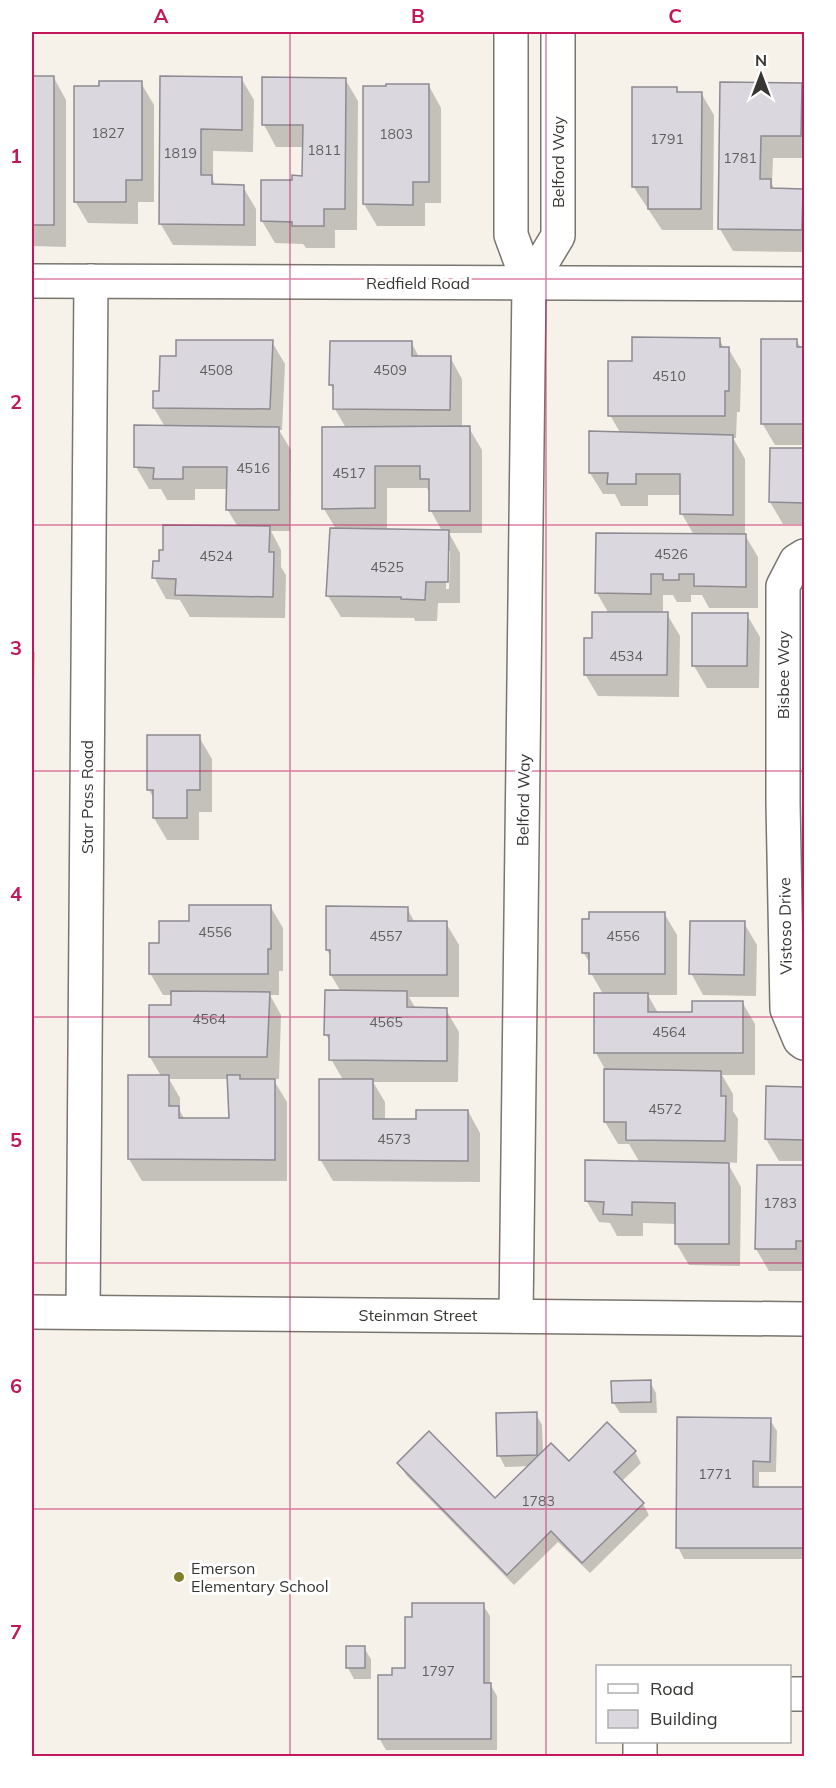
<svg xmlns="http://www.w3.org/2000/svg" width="836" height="1788" viewBox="0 0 836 1788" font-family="Mulish,sans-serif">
<rect width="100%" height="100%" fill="#f6f2ea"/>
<g fill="#0003" fill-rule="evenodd">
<path d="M32,77L54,78L66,100V247L32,246Z"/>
<path d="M162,78H241L254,100L253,152L213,151V180L216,186L243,187L256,209V246L173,245L160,223Z"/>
<path d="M345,79L358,101L357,230H335V248H306L303,244L275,243L262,221L293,182L304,178V147H276L264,125Z"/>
<path d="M141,83L154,105V202H138V224L88,223L75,201L100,88Z"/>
<path d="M721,83L801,84L804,91V158H773L772,184L775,190L802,191L804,195V252L733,251L720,229Z"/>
<path d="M429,86L441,108V203H425V226H377L364,204Z"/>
<path d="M676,88L679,93H701L714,115L713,230H662L633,186Z"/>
<path d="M719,339L724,348H728L741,370L740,412H737L736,438H733L745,459V535L758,557V608H709L702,595H691V602H677L673,595H663V614H667L680,636L679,697L598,696L585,674L594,639L609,614L597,593L598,534L694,535L682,514V495H648V506H621L615,494H603L590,473L621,434L610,415L633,363Z"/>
<path d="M796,340L801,348H804V445H775L762,423Z"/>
<path d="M272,342L285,364L282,430H279L291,450L290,531H271L281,550V567L286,575L285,618L190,617L180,600L166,599L154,577L160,562L238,527L227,509L228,489H195V500H167L161,489H149L136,467L165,427L154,408L178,357Z"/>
<path d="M411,342L419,357H450L462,379V428H469L482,450V533H449L460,553V603H438L437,621H415L414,618L341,617L328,596L336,529L324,509L346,428L335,409V392L331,385ZM387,488H427L431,495V511L442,531L387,530ZM447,551H450L449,589H446Z"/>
<path d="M32,362L34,367V449H32Z"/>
<path d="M771,449L804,450V524H783L770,502Z"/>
<path d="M747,615L760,637L759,688H707L694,666Z"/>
<path d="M32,647L35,653L34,682H32Z"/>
<path d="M199,737L212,759V812H199V840H167L154,818V799L149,790Z"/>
<path d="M270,906L283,928V971H279V995H270L281,1015L279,1079H273L287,1102V1181H142L129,1159L161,1076L150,1057V1006H173V995H163L150,973L160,945L191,923ZM169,1079H229L231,1120H185L180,1111V1098Z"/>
<path d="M407,908L415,923H446L459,945V997H409L416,1009L446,1010L459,1032L458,1082H373L385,1102V1120H417L468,1111L480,1133V1182L333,1181L320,1159L343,1080L331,1059V1043L326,1035L341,992L331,975V957L327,950Z"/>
<path d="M664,913L677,935V995H648L658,1013H693L742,1002L755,1024V1075H722L733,1094V1111L738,1119L737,1163L727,1162L741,1187L740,1266L689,1265L676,1243L677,1224L643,1223V1236H617L610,1223L599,1222L586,1200L640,1163L629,1144H618L605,1122L606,1071L596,1053L603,994L591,973V965L583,952Z"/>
<path d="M744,923L757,945L756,996L703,995L691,973Z"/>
<path d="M767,1088H804V1161H779L766,1139Z"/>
<path d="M758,1166L804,1167V1271H769L756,1249Z"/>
<path d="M650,1382L656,1393L657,1413H620L613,1402Z"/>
<path d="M536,1414L542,1425L543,1453L569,1463L635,1452L641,1463L621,1482L643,1504L649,1515L590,1573L558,1542L514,1585L406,1475L399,1463L495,1501L530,1466L505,1467L499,1455Z"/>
<path d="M770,1420L777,1431L776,1472H759V1488H804V1559H684L678,1547Z"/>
<path d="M483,1605L490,1616V1684L497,1696V1750H386L379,1738L393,1676L406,1670Z"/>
<path d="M364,1648L371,1659V1679H354L348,1668Z"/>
</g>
<g fill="#dbd7df" stroke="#8d8a91" stroke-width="1.5">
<rect x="32" y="76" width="22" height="149"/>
<path d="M160,76L242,77V130L201,129V175H212V184L244,185V225L159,224Z"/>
<path d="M262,77L346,78L345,209H324V226H292V222L261,221V180H292V175L302,176L303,125H262Z"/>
<path d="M99,81H142V180H126V202H74V86H99Z"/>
<path d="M720,82L802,83L801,136H761L760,179H771V188L803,189L802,230L718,229Z"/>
<path d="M386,84H429V182H413V205L363,204V86H386Z"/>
<path d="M632,87H677V92H702L701,209H648V187H632Z"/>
<path d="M632,337L720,338V347H729V391H725V416H608V361H632Z"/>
<path d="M761,339H797V347H804V424H761Z"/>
<path d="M176,340H273L270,409L153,408V391H159L160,356H176Z"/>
<path d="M330,341H412V356H451L450,410L333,409V385H329Z"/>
<path d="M134,425L279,427V510H226L227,467H183V479H153L154,468L134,467Z"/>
<path d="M470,426V511H429V479H420V466H375V508L322,509V427Z"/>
<path d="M589,431L733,435V515L680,514V474H636V484H607L608,473H589Z"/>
<path d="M770,448H804V503L769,502Z"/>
<path d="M163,525L270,526L269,552H274L273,597L175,595L176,579L152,578L153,561H159V550H163Z"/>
<path d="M330,528L449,530L448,582H426L425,600L401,599V597L326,596Z"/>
<path d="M596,533L746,534V587L694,586V574H679V580H663V574H651V594L595,593Z"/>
<path d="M592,612H668L667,675H584V638H592Z"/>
<path d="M692,613H748L747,666H692Z"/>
<path d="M147,735H200V790H187V818H153V790H147Z"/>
<path d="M189,905H271V949H268V974H149V943H159V921H189Z"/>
<path d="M326,906L408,907V921H447V975H330V950H326Z"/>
<path d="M589,912H665V974H589V953H582V919H589Z"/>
<path d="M690,921H745L744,975L689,974Z"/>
<path d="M325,990L407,991V1007L447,1008V1061L329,1060V1035H324Z"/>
<path d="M171,991L270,992L267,1057H149V1005H171Z"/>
<path d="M594,993H648V1012H692V1001H743V1053H594Z"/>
<path d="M604,1069L721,1071V1096H726L725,1141L626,1140V1122H604Z"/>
<path d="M128,1075H169V1106H179V1118H229L227,1075H240V1079H275V1160L128,1159Z"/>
<path d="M319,1079H373V1119H416V1110H468V1161L319,1160Z"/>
<path d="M766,1086L804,1087V1140L765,1139Z"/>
<path d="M585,1160L729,1163V1244H675V1203L632,1202V1215L603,1214L604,1202L585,1201Z"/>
<path d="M757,1165H804V1241H796V1249H755Z"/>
<path d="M651,1380V1402L612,1403L611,1381Z"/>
<path d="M537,1412V1455L497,1456L496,1413Z"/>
<path d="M677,1417L771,1418L770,1462L753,1461V1487H804V1548H676Z"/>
<path d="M607,1422L636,1451L614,1472L644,1503L582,1563L551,1531L507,1575L397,1463L429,1431L495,1498L551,1443L569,1461Z"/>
<path d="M412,1603H484V1683H491V1739H378V1675H392V1668H405V1617H412Z"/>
<rect x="346" y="1646" width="19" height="22"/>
</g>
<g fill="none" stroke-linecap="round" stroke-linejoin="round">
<defs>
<g id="minor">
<path d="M511,32V235L529,284L516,1316"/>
<path d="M32,281L804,284"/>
<path d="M529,284L558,236V32"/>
<path d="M804,556L796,561L783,586V803L787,1009L800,1040L804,1043"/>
<path d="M32,1312L804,1319"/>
<path d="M83,1312L91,281"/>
<path d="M790,1694H804"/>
<path d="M640,1756V1742"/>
</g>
</defs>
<use href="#minor" stroke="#79756f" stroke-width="36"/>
<use href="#minor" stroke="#fff" stroke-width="33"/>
</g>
<path fill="none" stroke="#c2185b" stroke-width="1.5" stroke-opacity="0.55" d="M290,32V1756M546,32V1756M32,279H804M32,525H804M32,771H804M32,1017H804M32,1263H804M32,1509H804"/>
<circle fill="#817f27" stroke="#fff" stroke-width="2" cx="179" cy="1577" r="6"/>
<g text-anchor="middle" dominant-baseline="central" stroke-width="6" stroke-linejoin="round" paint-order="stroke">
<g font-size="14" fill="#615e5e">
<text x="108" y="133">1827</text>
<text x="396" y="134">1803</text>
<text x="667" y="139">1791</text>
<text x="324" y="150">1811</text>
<text x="180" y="153">1819</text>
<text x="740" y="158">1781</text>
<text x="216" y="370">4508</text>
<text x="390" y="370">4509</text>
<text x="669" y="376">4510</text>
<text x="253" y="468">4516</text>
<text x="349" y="473">4517</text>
<text x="671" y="554">4526</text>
<text x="216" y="556">4524</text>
<text x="387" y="567">4525</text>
<text x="626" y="656">4534</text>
<text x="215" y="932">4556</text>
<text x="386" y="936">4557</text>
<text x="623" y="936">4556</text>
<text x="209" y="1019">4564</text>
<text x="386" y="1022">4565</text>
<text x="669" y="1032">4564</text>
<text x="665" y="1109">4572</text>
<text x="394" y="1139">4573</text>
<text x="780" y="1203">1783</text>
<text x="715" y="1474">1771</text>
<text x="538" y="1501">1783</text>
<text x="438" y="1671">1797</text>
</g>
<g font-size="16" fill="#383633" stroke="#fff">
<text transform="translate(558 162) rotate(-90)">Belford Way</text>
<text x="418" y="283">Redfield Road</text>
<text transform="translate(783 675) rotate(-90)">Bisbee Way</text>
<text transform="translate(87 797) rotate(-90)">Star Pass Road</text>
<text transform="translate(523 800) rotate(-89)">Belford Way</text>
<text transform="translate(785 926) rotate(-91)">Vistoso Drive</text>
<text x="418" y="1315">Steinman Street</text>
</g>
<g font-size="16" fill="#383633" stroke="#fff" text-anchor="start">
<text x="191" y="1568">Emerson<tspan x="191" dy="18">Elementary School</tspan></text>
</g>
</g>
<rect width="836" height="1788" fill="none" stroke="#ffffff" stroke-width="66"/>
<rect x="596" y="1665" width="195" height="78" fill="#ffffff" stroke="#afafad" stroke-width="1.5"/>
<rect x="608" y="1684" width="30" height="9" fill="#ffffff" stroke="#afafad" stroke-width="1.5"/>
<text x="650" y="1695" font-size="18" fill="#383633">Road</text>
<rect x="608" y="1710" width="30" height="18" fill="#dbd7df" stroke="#afafad" stroke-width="1.5"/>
<text x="650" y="1725" font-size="18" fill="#383633">Building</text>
<g transform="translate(761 75)" stroke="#ffffff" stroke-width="4.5" paint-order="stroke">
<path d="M0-4.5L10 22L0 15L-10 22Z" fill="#383633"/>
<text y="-9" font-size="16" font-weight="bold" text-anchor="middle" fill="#383633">N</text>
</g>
<rect x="33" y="33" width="770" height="1722" fill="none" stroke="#c2185b" stroke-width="2"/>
<g font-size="20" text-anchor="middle" font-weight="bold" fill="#c2185b">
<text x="161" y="23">A</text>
<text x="418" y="23">B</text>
<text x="675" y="23">C</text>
<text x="16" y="163">1</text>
<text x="16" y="409">2</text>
<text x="16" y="655">3</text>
<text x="16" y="901">4</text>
<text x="16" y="1147">5</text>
<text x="16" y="1393">6</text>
<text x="16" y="1639">7</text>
</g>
</svg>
